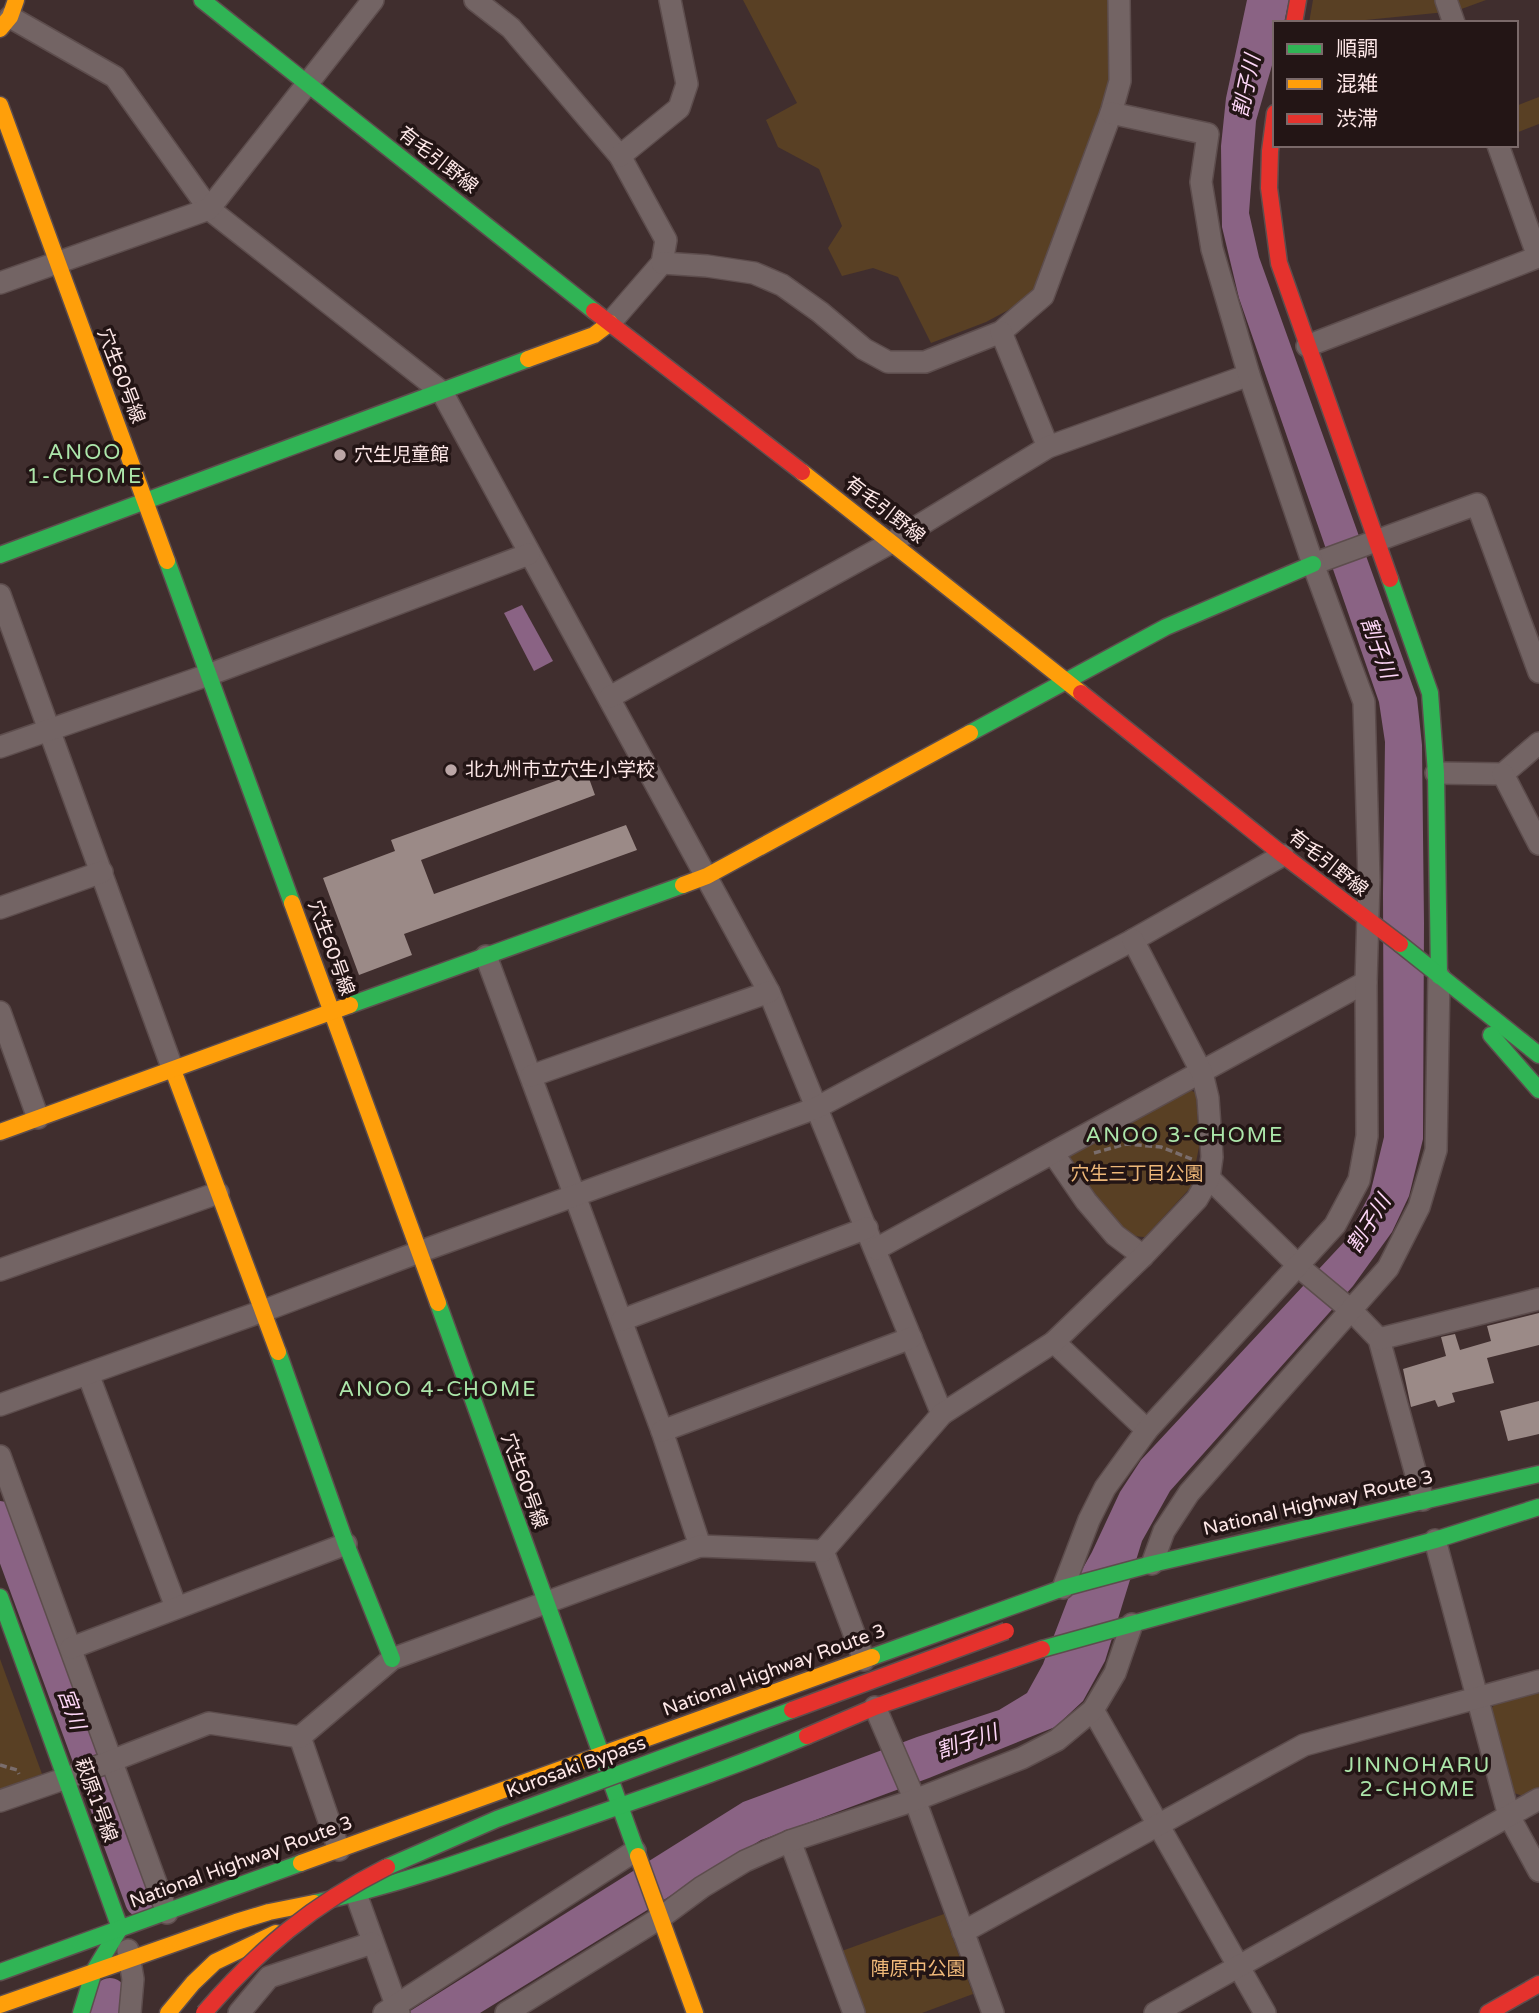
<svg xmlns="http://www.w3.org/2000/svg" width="1539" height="2013" viewBox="0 0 1539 2013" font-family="'Varela Round','Noto Sans JP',sans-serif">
<rect width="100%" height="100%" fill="#402e2e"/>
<g fill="#594024">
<path d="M743,0H1114V81L1038,294L986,322L931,343L898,277L873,268L842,276L828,248L842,226L819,169L778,147L766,120L797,103Z"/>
<path d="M1313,0H1486L1456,11L1335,23H1309Z"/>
<path d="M1539,97V124L1516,133V106Z"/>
<path d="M1188,1089L1196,1093L1199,1147L1191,1187L1145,1237C1114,1238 1084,1186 1068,1163L1072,1153Z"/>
<path d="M0,1659L42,1774L0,1789Z"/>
<path d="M1539,1692V1787L1523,1796L1514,1793L1489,1711L1497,1702Z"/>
<path d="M944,1914L973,1994L922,2013H862L839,1952Z"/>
</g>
<g fill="#8a6384">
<path d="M1247,0H1289L1284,23H1275V55L1256,121L1249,213L1259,257L1417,698L1422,745L1424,923L1423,1139L1409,1196L1392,1232L1353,1286L1170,1491L1142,1541L1105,1661L1083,1701L1055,1727L929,1778L761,1840L480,2013H407L743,1802L917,1737L999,1710L1027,1693L1043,1664L1073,1586L1092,1552L1120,1492L1141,1460L1345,1241L1370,1194L1384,1137L1383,893L1385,742L1379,702L1239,298L1222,227L1221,146L1226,98Z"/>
<path d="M522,605L553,661L534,671L504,613Z"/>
<path d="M121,1995L115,2013H94L97,2004Z"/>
</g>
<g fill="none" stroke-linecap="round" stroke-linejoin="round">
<g stroke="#8a6384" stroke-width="32">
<path d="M0,1517L141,1901"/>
<path d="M104,2013L110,1994"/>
</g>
</g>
<g fill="#9b8a87">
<path d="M586,770L595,795L421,860L434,894L626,825L637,850L404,934L412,955L359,975L323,878L395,851L391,840Z"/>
<path d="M1539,1313V1345L1487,1358L1494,1383L1452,1393L1455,1402L1438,1407L1435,1400L1411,1407L1403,1369L1446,1356L1441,1337L1455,1334L1460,1350L1491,1341L1487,1326Z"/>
<path d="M1539,1401V1434L1508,1441L1500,1411Z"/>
</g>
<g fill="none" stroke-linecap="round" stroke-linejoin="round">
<defs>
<g id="street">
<path d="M475,0L511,28L620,156L666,240L662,263L610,323"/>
<path d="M1446,0L1454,23"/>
<path d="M10,17L115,77L209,209L442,392L769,992L942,1414"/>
<path d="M620,156L679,108L687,84L670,0"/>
<path d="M662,263L707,266L754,273L782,285L820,312L864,349L888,362H925L1001,332L1043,296L1111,113L1120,81L1119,0"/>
<path d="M0,283L209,209L373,0"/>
<path d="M1001,332L1048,447"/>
<path d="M1307,346L1538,257L1498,145"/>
<path d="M1313,564L1477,504L1539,672"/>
<path d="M0,595L173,1070"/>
<path d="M610,697L892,542L1048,447L1249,375"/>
<path d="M0,747L208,675L529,554"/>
<path d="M1436,773L1503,774L1539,743"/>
<path d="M1503,774L1539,844"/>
<path d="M0,908L102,872"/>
<path d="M486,956L662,1431L700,1546"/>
<path d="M0,1012L38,1118"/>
<path d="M531,1076L769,992"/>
<path d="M1053,1153L1086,1201L1115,1235L1143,1256"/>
<path d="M1209,1178L1304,1271L1352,1311L1379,1339L1423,1500"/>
<path d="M876,1249L1366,982"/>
<path d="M0,1270L218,1193"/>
<path d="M622,1320L867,1228"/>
<path d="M1379,1339L1539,1299"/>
<path d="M1054,1342L1147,1430"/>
<path d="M88,1374L176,1607"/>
<path d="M0,1405L263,1311L419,1252L816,1108L1133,940L1283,855"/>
<path d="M662,1431L911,1338"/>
<path d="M0,1456L167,1913"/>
<path d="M1435,1540L1509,1816L1539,1871"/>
<path d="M823,1551L864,1660"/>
<path d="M1152,1564L1164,1531L1189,1493L1388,1268L1419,1207L1436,1150L1439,976"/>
<path d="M1063,1588L1089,1520L1105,1488L1147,1430L1335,1225L1359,1180L1367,1136L1366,982L1369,880L1364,702L1313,564L1249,375L1212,249L1201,182L1208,134L1111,113"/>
<path d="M71,1648L346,1544"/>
<path d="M875,1707L915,1800L993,2013"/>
<path d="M1093,1710L1265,2013"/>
<path d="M300,1737L339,1850"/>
<path d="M0,1801L75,1775L209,1723L300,1737L392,1659L700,1546L823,1551L942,1414L1054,1342L1143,1256L1197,1199L1209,1178L1212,1157L1208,1098L1202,1073L1133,940"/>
<path d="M790,1841L854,2013"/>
<path d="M356,1894L399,2013"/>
<path d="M963,1932L1304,1745L1539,1681"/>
<path d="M128,1950L133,1979L130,2013"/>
<path d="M239,2013L269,1977L372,1943"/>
<path d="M384,2013L635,1851"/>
<path d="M506,2013L660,1918L702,1887L745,1861L790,1841L915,1800L1022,1758L1057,1740L1093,1710L1115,1673L1132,1624"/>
<path d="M1155,2013L1539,1799"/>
</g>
<g id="fast">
<path d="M202,0L594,311"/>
<path d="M0,555L528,359"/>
<path d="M167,561L292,903"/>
<path d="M1390,579L1430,693L1436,773L1439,976"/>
<path d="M970,733L1166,627L1313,564"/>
<path d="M1400,944L1539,1055"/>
<path d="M350,1005L683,885"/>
<path d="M1491,1035L1539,1090"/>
<path d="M438,1303L638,1856"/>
<path d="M278,1352L346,1544L392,1659"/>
<path d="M0,1597L120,1928L94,1971L81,2013"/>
<path d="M1042,1649L1435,1540L1539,1507"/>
<path d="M872,1657L1063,1588L1152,1564L1539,1474"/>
<path d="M314,1903C400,1885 481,1855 563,1826C645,1797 727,1770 807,1736"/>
<path d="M0,1972L301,1863"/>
</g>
<g id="slow">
<path d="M0,29L10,17L16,0"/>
<path d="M0,105L167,561"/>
<path d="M528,359L594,335L610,323"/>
<path d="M802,472L1081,693"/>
<path d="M683,885L707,876L970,733"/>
<path d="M292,903L438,1303"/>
<path d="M173,1070L278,1352"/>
<path d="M0,1132L350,1005"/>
<path d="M638,1856L695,2013"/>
<path d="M301,1863L872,1657"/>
<path d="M0,2005L236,1922L269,1912L314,1903"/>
<path d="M168,2013L193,1983L215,1962L276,1933"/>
</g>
<g id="jam">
<path d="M1294,23L1298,0"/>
<path d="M1275,113L1270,151L1269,188L1279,263L1390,579"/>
<path d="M594,311L802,472"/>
<path d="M1081,693L1283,855L1400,944"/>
<path d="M807,1736L875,1707L1042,1649"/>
<path d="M1488,2013L1539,1984"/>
</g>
</defs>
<use href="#street" stroke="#5d4d4d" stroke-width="24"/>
<use href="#fast" stroke="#5d4d4d" stroke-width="19"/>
<use href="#slow" stroke="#5d4d4d" stroke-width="19"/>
<use href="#jam" stroke="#5d4d4d" stroke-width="19"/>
<g stroke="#7a6d6c" stroke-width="3.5" stroke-dasharray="7 3.5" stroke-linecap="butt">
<path d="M1094,1153L1126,1144L1161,1147L1194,1160"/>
<path d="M0,1765L17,1770L19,1774"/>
</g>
<use href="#street" stroke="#736464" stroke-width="21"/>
<use href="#fast" stroke="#30b455" stroke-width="16"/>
<use href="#slow" stroke="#ff9f0a" stroke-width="16"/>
<use href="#jam" stroke="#e5322d" stroke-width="16"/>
<defs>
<path id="fast-bridge" d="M387,1867L497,1819L792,1710"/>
<g id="jam-bridge">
<path d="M792,1710L1006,1631"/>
<path d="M204,2013C258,1950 313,1904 387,1867"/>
</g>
</defs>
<use href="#fast-bridge" stroke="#5d4d4d" stroke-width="19" stroke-linecap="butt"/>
<use href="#jam-bridge" stroke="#5d4d4d" stroke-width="19" stroke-linecap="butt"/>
<use href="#fast-bridge" stroke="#30b455" stroke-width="16"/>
<use href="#jam-bridge" stroke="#e5322d" stroke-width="16"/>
</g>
<g fill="#bba6a6" stroke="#231515" stroke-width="2.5">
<circle cx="340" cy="455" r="7"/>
<circle cx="451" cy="770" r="7"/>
</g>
<g text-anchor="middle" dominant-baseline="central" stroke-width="7" stroke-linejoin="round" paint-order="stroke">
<g font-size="19" fill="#fde7e7" stroke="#231515">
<text transform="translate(438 160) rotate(38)">有毛引野線</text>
<text transform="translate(121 376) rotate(69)">穴生60号線</text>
<text transform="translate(885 510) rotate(38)">有毛引野線</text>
<text transform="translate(1328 863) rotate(38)">有毛引野線</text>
<text transform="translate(331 948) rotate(70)">穴生60号線</text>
<text transform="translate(524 1481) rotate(70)">穴生60号線</text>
<text transform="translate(1318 1503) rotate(-13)">National Highway Route 3</text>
<text transform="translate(774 1670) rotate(-20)">National Highway Route 3</text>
<text transform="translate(576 1767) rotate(-20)">Kurosaki Bypass</text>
<text transform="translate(96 1800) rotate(70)">萩原1号線</text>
<text transform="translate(241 1862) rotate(-20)">National Highway Route 3</text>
</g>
<g font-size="19" fill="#fde7e7" stroke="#231515" text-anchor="start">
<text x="354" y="455">穴生児童館</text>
<text x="465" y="770">北九州市立穴生小学校</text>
</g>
<g font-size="19" fill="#efb879" stroke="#231515">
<text x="1137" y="1174">穴生三丁目公園</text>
<text x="918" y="1969">陣原中公園</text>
</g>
<g font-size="21" font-style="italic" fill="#fdd6f7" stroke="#231515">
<text transform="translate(1247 86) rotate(-78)">割子川</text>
<text transform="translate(1378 648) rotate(70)">割子川</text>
<text transform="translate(1369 1224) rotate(-58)">割子川</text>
<text transform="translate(71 1709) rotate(70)">宮川</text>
<text transform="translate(967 1742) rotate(-19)">割子川</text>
</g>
<g font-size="21" letter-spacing="2" fill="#ace6aa" stroke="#231515">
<text x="85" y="452">ANOO<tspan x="85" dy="24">1-CHOME</tspan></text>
<text x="1185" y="1135">ANOO 3-CHOME</text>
<text x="438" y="1389">ANOO 4-CHOME</text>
<text x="1418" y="1765">JINNOHARU<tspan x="1418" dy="24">2-CHOME</tspan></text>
</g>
</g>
<rect x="1273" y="21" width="245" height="126" fill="#231515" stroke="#7a6969" stroke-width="2"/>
<rect x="1287" y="44" width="35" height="10" fill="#30b455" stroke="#7a6969" stroke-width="2"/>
<text x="1336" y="56" font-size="21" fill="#fde7e7">順調</text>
<rect x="1287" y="79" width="35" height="10" fill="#ff9f0a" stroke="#7a6969" stroke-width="2"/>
<text x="1336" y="91" font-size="21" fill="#fde7e7">混雑</text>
<rect x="1287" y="114" width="35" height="10" fill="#e5322d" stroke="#7a6969" stroke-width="2"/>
<text x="1336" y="126" font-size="21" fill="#fde7e7">渋滞</text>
</svg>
